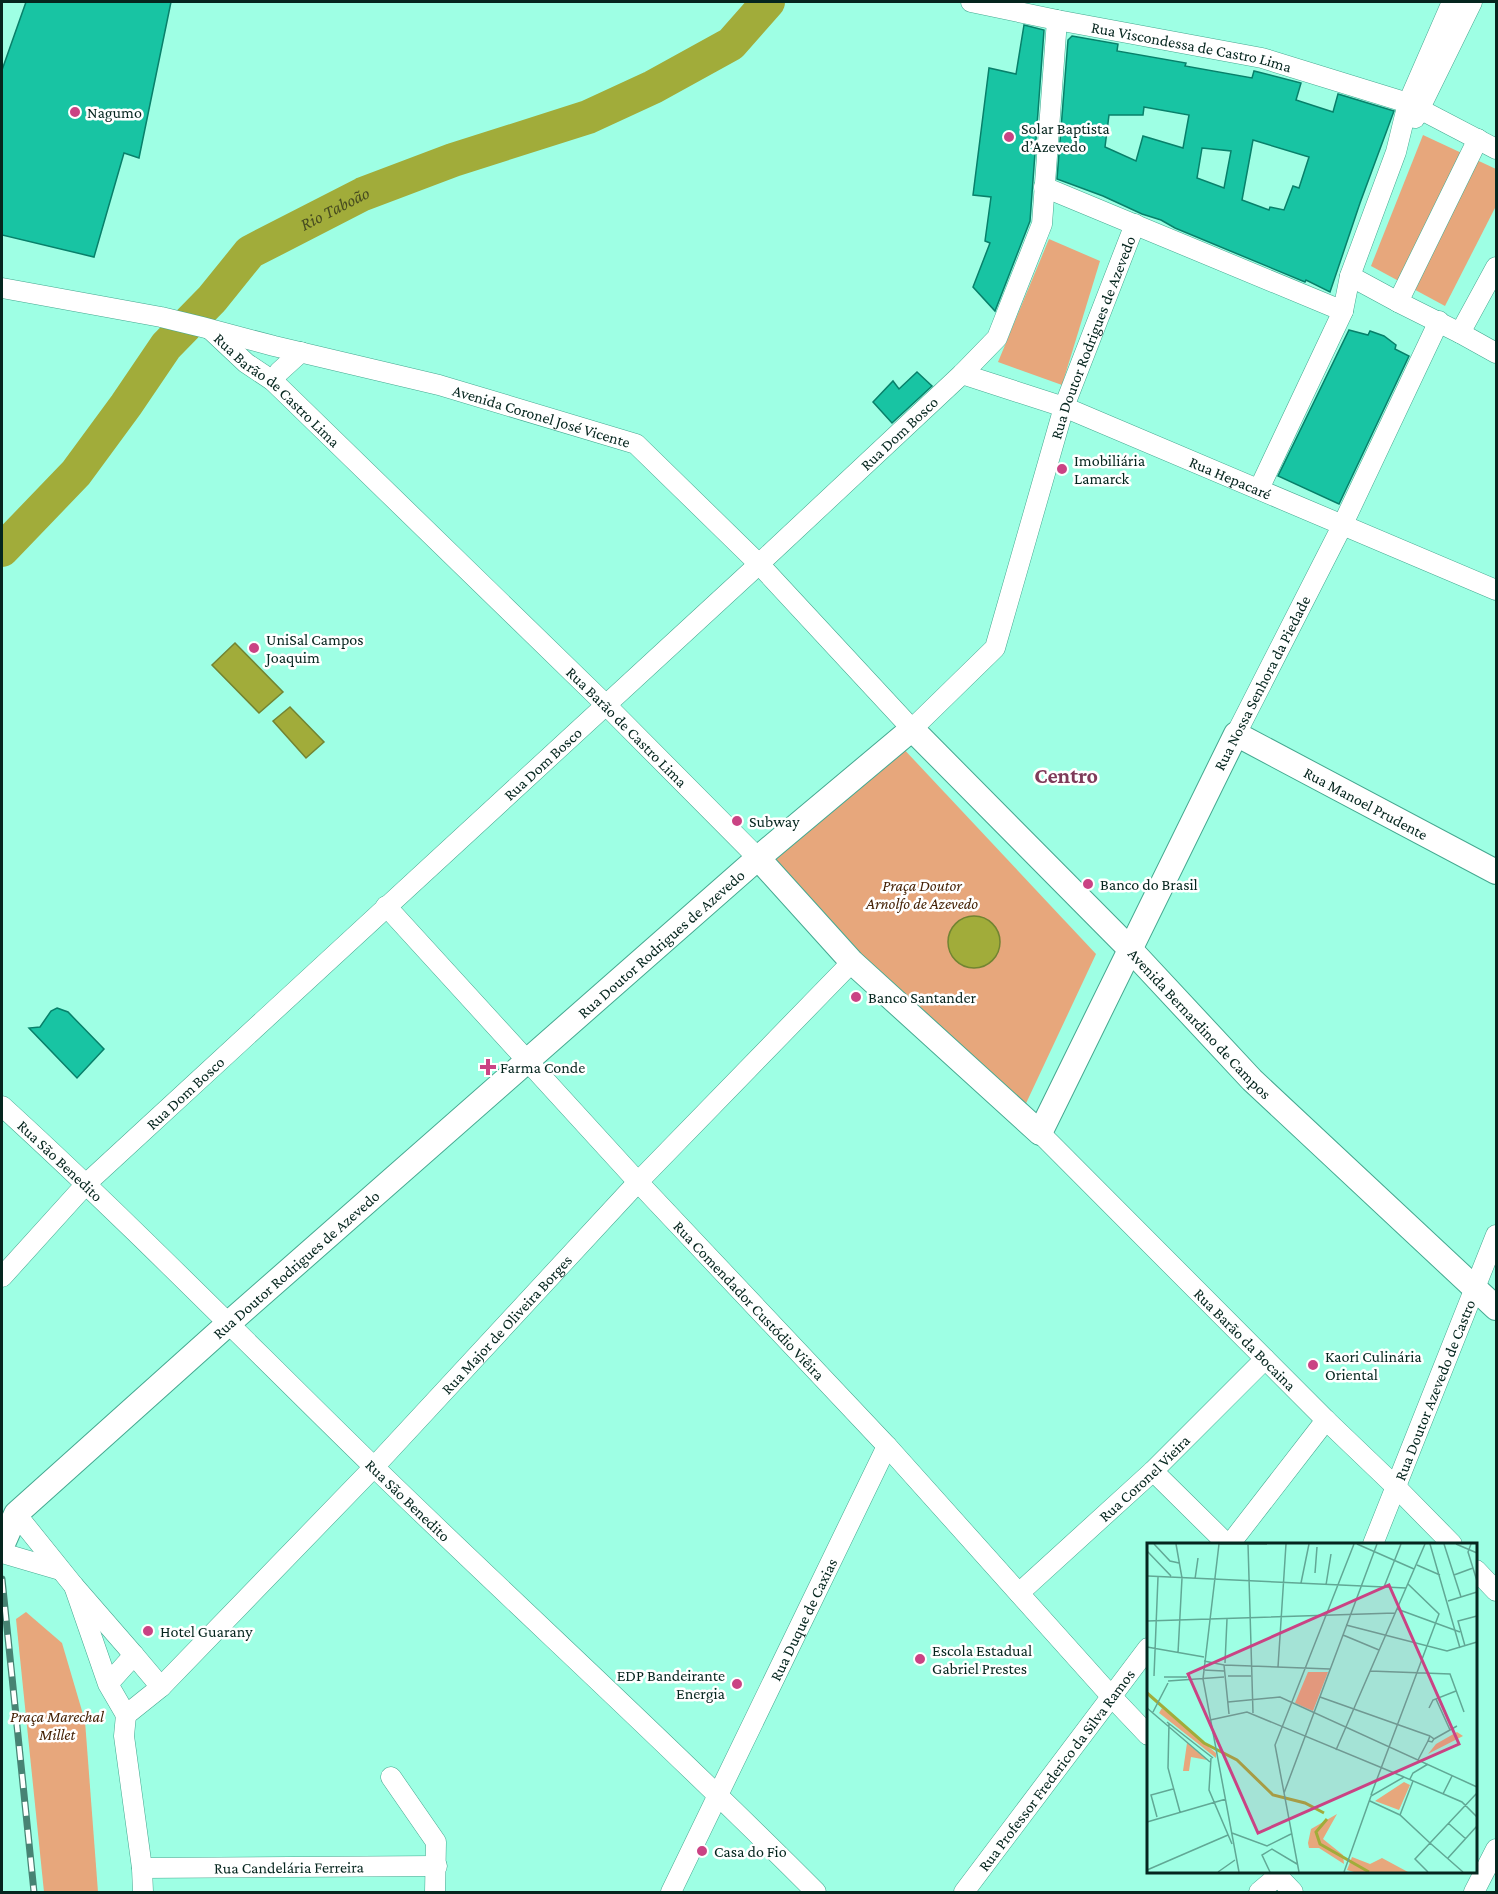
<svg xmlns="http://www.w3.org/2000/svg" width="1498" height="1894" viewBox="0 0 1498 1894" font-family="'Crimson Pro',serif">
<rect width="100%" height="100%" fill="#9effe4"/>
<g fill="#e7a77c">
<path d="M1423,135L1496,169V206L1445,306L1371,266Z"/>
<path d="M1049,239L1100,261L1062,385L998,362Z"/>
<path d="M900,745L1096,954L1021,1114L859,953L772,857Z"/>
<path d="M26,1612L62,1643L85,1721L98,1892H44L16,1619Z"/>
</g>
<g fill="#a1ac3a" stroke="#728432" stroke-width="1.5">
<path d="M235,643L283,692L259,713L212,665Z"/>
<path d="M290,707L324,742L306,758L273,721Z"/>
<circle cx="974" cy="942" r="26"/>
</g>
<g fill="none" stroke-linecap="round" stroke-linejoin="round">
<path stroke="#a1ac3a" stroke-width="34" id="s1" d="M2,550L76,473L126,405L166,346L212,299L250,252L363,194L453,160L588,117L653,87L731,44L768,2"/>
</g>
<g fill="#18c4a3" stroke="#08806a" stroke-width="1.5" fill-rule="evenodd">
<path d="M26,2H171L139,158L124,153L94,257L2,235V70Z"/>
<path d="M1024,25L1044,30L1030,221L995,311L973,287L990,243L985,241L991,197L973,195L989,68L1016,74Z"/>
<path d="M1072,36L1118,44L1117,51L1186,63L1185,66L1252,78L1254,71L1301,83L1296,100L1333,112L1338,94L1394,111L1360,203L1330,292L1306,280L1305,282L1175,228L1161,220L1142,214L1103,196L1057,179L1068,40ZM1144,107L1189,115L1183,148L1143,136L1136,161L1105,147L1109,115H1143ZM1253,140L1309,157L1299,188L1293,186L1284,210L1270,207L1269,210L1242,200ZM1202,148L1231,151L1224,188L1197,178Z"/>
<path d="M1349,330L1368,335L1370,331L1384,336L1396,345L1395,349L1409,356L1339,504L1278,476Z"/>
<path d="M917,372L932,386L892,423L873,402L893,381L899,389Z"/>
<path d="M57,1008L68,1012L104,1049L77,1078L29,1028L40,1027L51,1011Z"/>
</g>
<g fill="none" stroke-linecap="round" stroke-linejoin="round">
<defs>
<g id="minor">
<path id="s2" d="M971,2L1057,20L1262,58L1408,103L1496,149"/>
<path d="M1415,118L1472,2"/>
<path d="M1044,187L1343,311L1350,276L1398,302L1460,333L1496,267"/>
<path d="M1350,276L1396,152L1408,103L1452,2"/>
<path id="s3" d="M2,288L161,317L202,327L274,346L439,385L636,444L759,564L912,729L995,648L1064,407L1135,224"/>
<path d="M1398,302L1478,139"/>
<path id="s4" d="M212,331L246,363L273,381L605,704L758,858"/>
<path d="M1460,333L1496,353"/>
<path id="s5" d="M962,374L1064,407L1496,590"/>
<path d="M273,381L279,372L301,352"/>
<path d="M1259,489L1343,311"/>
<path d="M1236,734L1342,526L1439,321"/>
<path id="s6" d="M386,906L638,1182L887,1446L1111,1696L1148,1735"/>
<path id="s7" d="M2,1106C129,1222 250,1346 373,1466C520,1609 672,1747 816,1892"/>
<path id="s8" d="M1040,1133L1326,1420L1396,1487L1452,1544"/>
<path id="s9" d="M2,1277L87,1183L759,564L962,374L997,338L1042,224L1057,20"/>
<path d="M1153,1471L1227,1544"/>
<path d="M16,1514L74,1586L134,1655"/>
<path d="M1230,1544L1326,1420"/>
<path id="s10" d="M1373,1544L1496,1235"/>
<path d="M2,1553L60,1570"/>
<path d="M1476,1570L1496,1591"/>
<path d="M74,1586L108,1684L126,1715L161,1687L134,1655L108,1684"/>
<path id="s11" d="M1019,1593L1153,1471L1265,1359"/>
<path id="s12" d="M161,1687L374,1467L638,1182L852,962"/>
<path d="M126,1715L124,1736L142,1868L143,1892"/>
<path d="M391,1777L436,1842L435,1892"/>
<path id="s13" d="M142,1868L437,1866"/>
<path d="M1274,1872L1293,1892"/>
<path id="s14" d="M671,1892L887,1446"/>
<path id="s15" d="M964,1892L1148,1648"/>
<path d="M1259,1892L1278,1876"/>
<path d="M1474,1892L1496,1849"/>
</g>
<g id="tertiary">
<path id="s16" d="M758,858L852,962L1040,1133L1236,734L1496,872"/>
<path id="s17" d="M2,1546L16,1514L229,1323L758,858L912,729L1129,948L1252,1080L1496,1308"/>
</g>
</defs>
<use href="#minor" stroke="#45a890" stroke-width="21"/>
<use href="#tertiary" stroke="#45a890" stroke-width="26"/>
<use href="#minor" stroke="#fff" stroke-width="20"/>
<use href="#tertiary" stroke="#fff" stroke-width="24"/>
<defs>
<path id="rail" d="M2,1579L34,1892"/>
</defs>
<use href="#rail" stroke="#478373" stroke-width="7"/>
<use href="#rail" stroke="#fff" stroke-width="4.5" stroke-dasharray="14" stroke-linecap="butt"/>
</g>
<g fill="#ca4384" stroke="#fff" stroke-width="2">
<circle cx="75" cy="112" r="6"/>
<circle cx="1009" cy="137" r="6"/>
<circle cx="1062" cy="469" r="6"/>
<circle cx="254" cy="648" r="6"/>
<circle cx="737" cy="821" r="6"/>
<circle cx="1088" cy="884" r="6"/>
<circle cx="856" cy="997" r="6"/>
<path d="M485 1058h6v6h6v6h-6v6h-6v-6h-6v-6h6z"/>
<circle cx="1313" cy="1365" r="6"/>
<circle cx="148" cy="1631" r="6"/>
<circle cx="920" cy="1659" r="6"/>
<circle cx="737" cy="1684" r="6"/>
<circle cx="702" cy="1851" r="6"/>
</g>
<g text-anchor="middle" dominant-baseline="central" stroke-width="5" stroke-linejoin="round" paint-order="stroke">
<g font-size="16" fill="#05251e" stroke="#fff">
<text stroke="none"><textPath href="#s2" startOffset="225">Rua Viscondessa de Castro Lima</textPath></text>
<text stroke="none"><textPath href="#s3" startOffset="1492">Rua Doutor Rodrigues de Azevedo</textPath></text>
<text stroke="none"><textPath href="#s4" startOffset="88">Rua Barão de Castro Lima</textPath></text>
<text stroke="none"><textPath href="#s3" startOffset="555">Avenida Coronel José Vicente</textPath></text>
<text stroke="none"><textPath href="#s9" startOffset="1232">Rua Dom Bosco</textPath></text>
<text stroke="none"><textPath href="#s5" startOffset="288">Rua Hepacaré</textPath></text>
<text transform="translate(1262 683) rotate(-63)">Rua Nossa Senhora da Piedade</text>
<text stroke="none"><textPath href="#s4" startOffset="574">Rua Barão de Castro Lima</textPath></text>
<text stroke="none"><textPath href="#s9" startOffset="746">Rua Dom Bosco</textPath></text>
<text stroke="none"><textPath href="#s16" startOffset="986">Rua Manoel Prudente</textPath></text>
<text stroke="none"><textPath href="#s17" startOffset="896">Rua Doutor Rodrigues de Azevedo</textPath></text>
<text stroke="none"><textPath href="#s17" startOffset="1638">Avenida Bernardino de Campos</textPath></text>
<text stroke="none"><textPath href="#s9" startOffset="260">Rua Dom Bosco</textPath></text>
<text stroke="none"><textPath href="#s7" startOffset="80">Rua São Benedito</textPath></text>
<text stroke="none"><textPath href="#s17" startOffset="410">Rua Doutor Rodrigues de Azevedo</textPath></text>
<text stroke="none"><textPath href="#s6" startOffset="536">Rua Comendador Custódio Viêira</textPath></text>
<text stroke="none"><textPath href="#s12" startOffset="501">Rua Major de Oliveira Borges</textPath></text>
<text stroke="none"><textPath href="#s8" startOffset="291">Rua Barão da Bocaina</textPath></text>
<text stroke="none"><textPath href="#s10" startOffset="166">Rua Doutor Azevedo de Castro</textPath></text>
<text stroke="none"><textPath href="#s11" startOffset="170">Rua Coronel Vieira</textPath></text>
<text stroke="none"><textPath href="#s7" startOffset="566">Rua São Benedito</textPath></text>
<text stroke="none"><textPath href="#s14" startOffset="303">Rua Duque de Caxias</textPath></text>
<text stroke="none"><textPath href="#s15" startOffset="153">Rua Professor Frederico da Silva Ramos</textPath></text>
<text stroke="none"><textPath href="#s13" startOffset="147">Rua Candelária Ferreira</textPath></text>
</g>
<g font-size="16" fill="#05251e" stroke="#fff" text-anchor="start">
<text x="87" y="112">Nagumo</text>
<text x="1021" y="128">Solar Baptista<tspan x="1021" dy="18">d’Azevedo</tspan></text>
<text x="1074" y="460">Imobiliária<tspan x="1074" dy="18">Lamarck</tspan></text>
<text x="266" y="639">UniSal Campos<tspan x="266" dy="18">Joaquim</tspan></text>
<text x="749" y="821">Subway</text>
<text x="1100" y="884">Banco do Brasil</text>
<text x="868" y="997">Banco Santander</text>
<text x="500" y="1067">Farma Conde</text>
<text x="1325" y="1356">Kaori Culinária<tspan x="1325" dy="18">Oriental</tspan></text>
<text x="160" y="1631">Hotel Guarany</text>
<text x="932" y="1650">Escola Estadual<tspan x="932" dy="18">Gabriel Prestes</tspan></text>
<text x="725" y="1675" text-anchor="end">EDP Bandeirante<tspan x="725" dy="18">Energia</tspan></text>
<text x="714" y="1851">Casa do Fio</text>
</g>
<g font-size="16" font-style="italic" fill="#452206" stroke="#fff">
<text x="922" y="885">Praça Doutor<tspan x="922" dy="18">Arnolfo de Azevedo</tspan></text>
<text x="57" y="1716">Praça Marechal<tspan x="57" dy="18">Millet</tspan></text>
</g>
<g font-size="18" font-style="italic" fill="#484d20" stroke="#fff">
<text stroke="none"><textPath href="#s1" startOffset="484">Rio Taboão</textPath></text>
</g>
<g font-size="22" font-weight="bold" fill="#7f3b59" stroke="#fff">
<text x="1066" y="775">Centro</text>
</g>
</g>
<g transform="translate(1147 1543)">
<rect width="330" height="330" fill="#9effe4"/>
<path d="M161,129H181L166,168L148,160ZM15,165L69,210V215L16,173L12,170ZM310,189L316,193L281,211L289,201ZM40,200L60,217L44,214L42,228H36ZM257,239L263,242L252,267L228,258ZM190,271L176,296L196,312L197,321L172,305H162L161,300L164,286ZM205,314L223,321L235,315L261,329H207L200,327Z" fill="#e7a77c"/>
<path fill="none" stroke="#a1ac3a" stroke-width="3" d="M0,150L57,200L90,217L126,252L158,260L177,270M180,276L169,289L173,301L222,329"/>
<path fill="none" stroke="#61a895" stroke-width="1.5" d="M7,1L23,18L32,20M29,1L35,35L31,110M71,1H120M72,1L56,136L92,329M101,1L106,170M210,1L267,26M283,1L313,105M297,1L314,54M309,1L330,10M324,1L321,9L330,38M0,8L24,33M270,22L293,32M168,30L170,4M307,32L326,25M1,33L259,45M48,36L51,15M154,40L162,1M179,42L184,11M237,44L254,1M301,58L330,49M250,66L313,89M0,78L248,70M199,82L300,108L330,99M196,92L232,107M318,103L311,78L330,73M0,104L57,114M57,118L77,122L183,126M78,120L80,76M77,122L82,171M131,124L139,1M56,127L77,128M223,128L303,131L317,169M7,133L11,34M81,133H104M17,134H40M21,138L77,134M173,154L283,193M289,156L303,187M81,159L133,154L330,244M0,165L63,219M282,165L286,157L309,148M6,169L21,140M63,177L100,169L257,234M20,179L66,215M22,180L21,225L33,269M283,193L287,196L285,199L281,198ZM287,196L310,183M189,207L278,1M64,215L62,247L85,301M271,217L281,198M263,236L266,230L281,221M137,250L230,1M296,251L305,233M224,252L292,71L261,41M223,258L253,272L283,300L330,250M253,272L266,238M10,274L4,252L26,246M0,279L79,256M301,280L319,296M85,290L120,303L144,291M301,315L330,283M0,327L81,292M71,329L88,317M123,329L115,312L125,306L150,321M152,329L128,202L207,1M197,329L224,253L257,234L315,259L330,274M281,329L268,316L283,300L316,329"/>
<path fill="#ca4384" fill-opacity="0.15" stroke="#ca4384" stroke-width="3" d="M242,42L312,201L111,290L41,131Z"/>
<rect width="330" height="330" fill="none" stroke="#05251e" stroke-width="3"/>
</g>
<rect width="1498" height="1894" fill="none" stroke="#05251e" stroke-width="6"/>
</svg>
